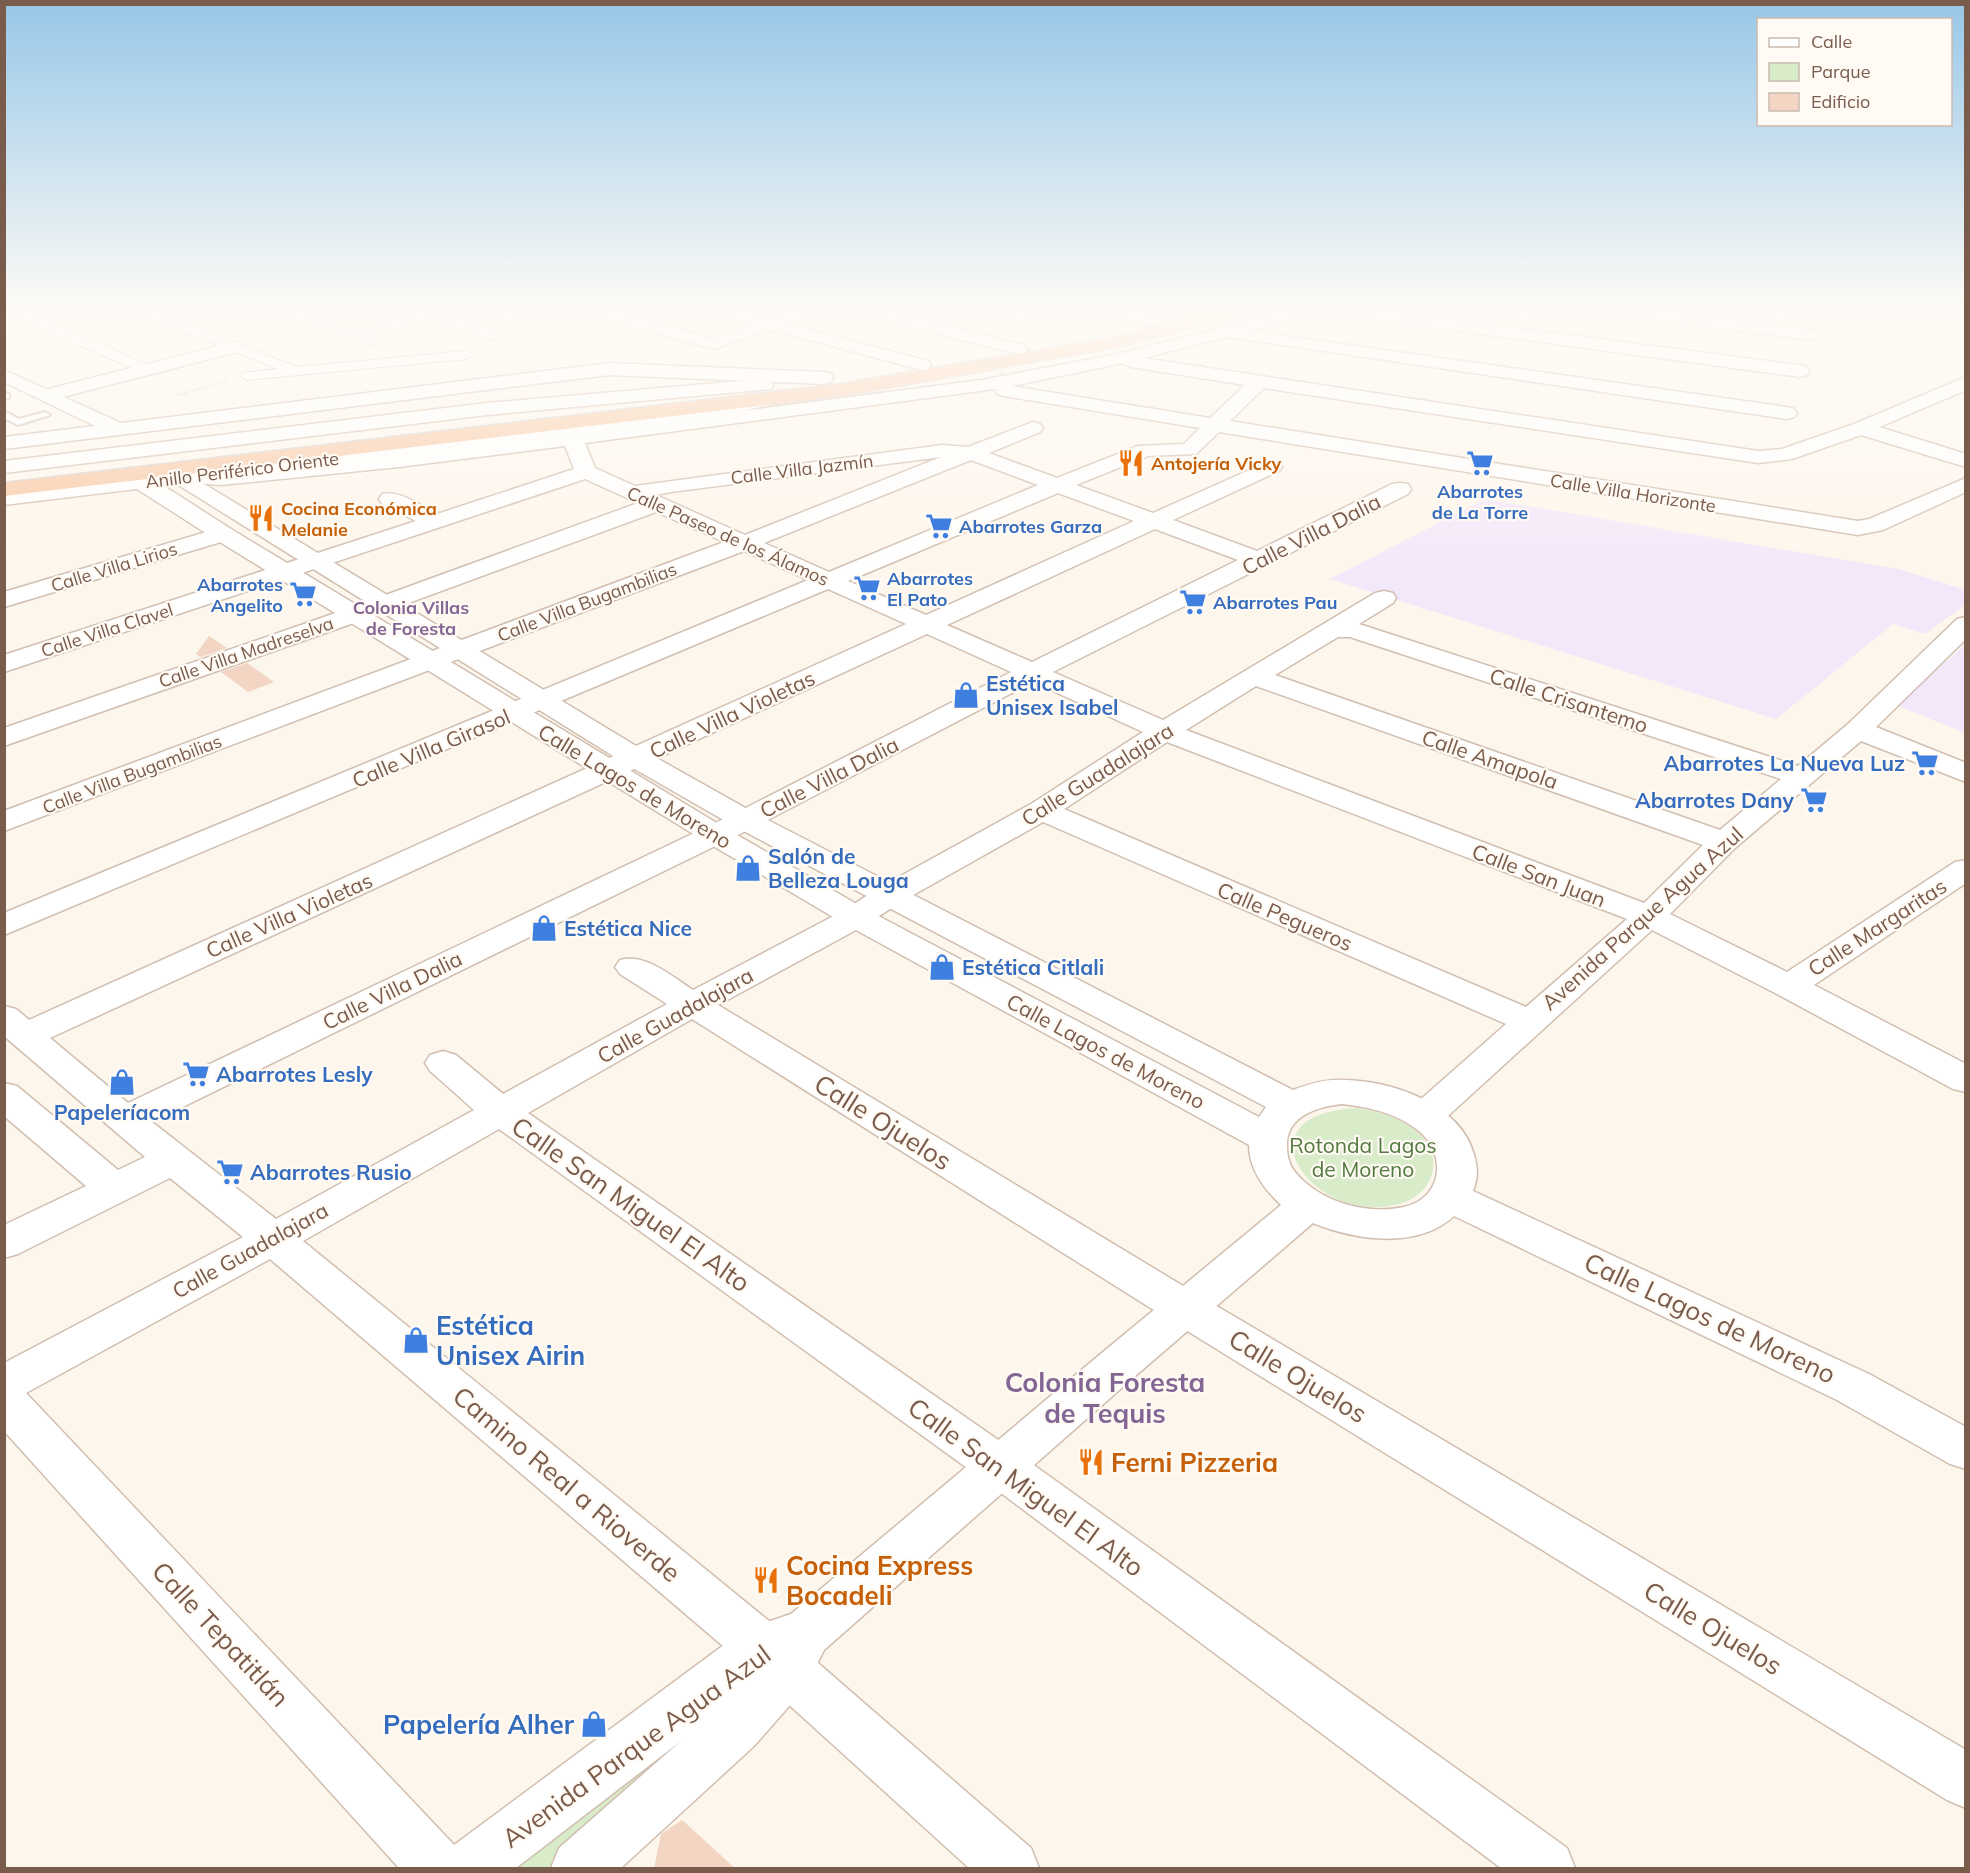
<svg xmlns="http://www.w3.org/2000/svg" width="1970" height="1873" viewBox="0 0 1970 1873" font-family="Mulish,sans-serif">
<rect width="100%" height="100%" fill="#fdf6ec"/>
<g fill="#f3e8fa">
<path d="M1485,499L1899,569L1965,590L1966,604L1925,634L1893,624L1776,719L1330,579Z"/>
<path d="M1965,645V733L1896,705Z"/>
</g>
<g fill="#d8ecc9">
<path d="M1357,1108C1379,1112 1399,1117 1416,1131C1446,1156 1435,1194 1399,1204C1313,1227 1233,1114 1357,1108Z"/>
<path d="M679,1722L698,1742L549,1868H499Z"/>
</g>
<g fill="#f3d5c3">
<path d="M209,636L227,648L201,657L196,654Z"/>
<path d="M247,663L274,682L248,692L221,672Z"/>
<path d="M682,1820L736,1869H654L661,1834Z"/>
</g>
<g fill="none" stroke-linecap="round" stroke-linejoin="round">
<defs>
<g id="service">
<path d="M4,393L9,394V398L4,399Z"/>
<path d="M4,411L19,419L45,412L50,415L18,425L4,418Z"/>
</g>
<g id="pedestrian">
<path d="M11,313H28L151,366L153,369L146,373L141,372L12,316Z"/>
<path d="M141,313H159L297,367L466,351L473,355L466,359L247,380L240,376L242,373L278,369L143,316Z"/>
<path d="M283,313H302L355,332L421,313H440L499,333L501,336L499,339H489L431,318L369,336L379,342L372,346L285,316Z"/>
<path d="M992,313H1008L1009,314L1002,318L993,316Z"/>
</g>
<g id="minor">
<path d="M595,313H621L712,338L752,325L723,317L721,313H748L769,319L786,313H810L808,317L788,324L928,361L931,365L928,369L922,370L771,330L713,349L597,317Z"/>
<path d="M869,313H896L1024,345L1027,349L1024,353L1018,354L871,317Z"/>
<path d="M1110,313H1140L1160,317L1163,321L1160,325L1154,326L1112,317Z"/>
<path d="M1274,313H1299L1297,317L1250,331L1787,407L1794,409L1797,413L1794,417L1787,419L1228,337L1143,358L1758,451L1782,449L1854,424L1966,377V390L1879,427L1966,454V467L1861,435L1792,459L1758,463L1264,388L1230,421L1858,521L1869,519L1966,478V492L1883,530L1858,535L1219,432L1196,454L1148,456L1076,485L1153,513L1265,463L1272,461L1279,463L1282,467L1279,471L1173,520L1257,551L1392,484L1400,483L1408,484L1411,489L1408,494L1053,672L1163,720L1375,593L1384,591L1393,593L1396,598L1393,603L1359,624L1798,766L1848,724L1957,619L1966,617V639L1876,727L1966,763V782L1861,741L1735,848L1670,914L1787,972L1955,862L1966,860V883L1814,985L1966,1064V1092L1953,1089L1777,994L1652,930L1438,1125L1425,1129L1412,1125L1406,1116L1412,1107L1506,1024L1043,822L899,903L867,924L718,1005L1198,1295L1966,1750V1808L1947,1800L1168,1319L692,1019L528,1113L1017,1453L1567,1848L1575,1868H1501L985,1481L499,1129L303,1241L780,1630L1031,1848L1039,1868H969L744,1664L270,1259L26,1393L457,1848L465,1868H399L4,1431V1363L243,1237L170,1178L18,1254L4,1258V1225L86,1186L4,1116V1083L17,1086L118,1170L145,1157L4,1036V1006L16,1009L29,1020L906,624L828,589L4,935V913L808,580L744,551L4,831V811L724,542L656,512L365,619L4,746V728L347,609L638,503L585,479L4,672V655L416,521L382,504L379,499L382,494C400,490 421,506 437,514L574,469L565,446L399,467L221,485L172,481L168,477L172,473L179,471L221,473L399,455L561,434L563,428H577L580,432L981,380L1118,354L1218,329ZM1123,363L1131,367L1245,385L1210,418L1012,386ZM995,389L997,394L1004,396L1200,428L1184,444L1138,446L1057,478L989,453L1040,432L1043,428L1040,424L1033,422L968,447L942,445L635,486L595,468L585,443ZM941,457L745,535L656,495L671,492ZM971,460L1038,485L829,572L764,543ZM1058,493L1134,521L926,615L848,581ZM1155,529L1238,560L1032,662L947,625ZM927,634L1011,672L734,814L128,1103L50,1038ZM1338,637H1350L1781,779L1720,830L1275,675ZM1033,682L1143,732L1031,804L877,889L845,910L693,990C671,976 646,953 620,960L615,967L620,974L667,1004L503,1094L456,1055L443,1051L430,1055L425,1063L430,1071L474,1110L276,1219L152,1122L756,826ZM1256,686L1703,845L1644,903L1186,730ZM1167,742L1627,919L1526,1007L1064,809Z"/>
<path d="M1354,313H1399L1800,365L1807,367L1809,371L1807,375L1800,377L1362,318L1356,317Z"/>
<path d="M1628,313H1675L1812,330L1818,331L1821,335L1818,339L1812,340L1636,318L1630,317Z"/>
<path d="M235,342L241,343L244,347L241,351L47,401L40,399L37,395L40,391Z"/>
<path d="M223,527L231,529L234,534L231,539L4,607V592Z"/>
</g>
<g id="tertiary">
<path d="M609,363L824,372L831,374L833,378L831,382L824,384L609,375L4,449V437L95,426L4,382V370L121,423Z"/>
<path d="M179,471L186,473L646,752L756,814L1293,1090C1309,1084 1325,1079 1342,1080C1391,1080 1461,1104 1474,1155C1478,1167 1478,1179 1473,1191L1869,1374L1966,1427V1469L1950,1464L1837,1400L1454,1216C1417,1250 1355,1240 1313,1223L1134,1377L824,1650L805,1688L754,1746L621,1868H551L559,1848L681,1741L516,1868H442L450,1848L744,1630L791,1614L1103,1352L1281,1205C1264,1189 1249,1169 1249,1145L845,924L703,840L215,539L134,487L131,482L134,477L142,476L150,477L231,529L725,828L867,910L1259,1117L1266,1107L734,826L626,764L172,481L168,477L172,473ZM1342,1104C1368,1107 1393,1112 1415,1128C1447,1150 1445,1198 1404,1207C1366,1215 1320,1202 1295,1172C1289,1165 1287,1155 1287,1146C1286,1116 1317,1107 1342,1104Z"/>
</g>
<g id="secondary">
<path d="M764,379L771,381L773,385L771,389L487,415L4,473V461L487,403Z"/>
<path d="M764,394L771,396L774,400L771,404L714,419L4,505V492L714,407Z"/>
</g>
<path id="trunk" d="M1207,313H1234L1232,317L1118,347L841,396L4,496V483L841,384L1117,337Z"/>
</defs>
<use href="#service" stroke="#d1beb0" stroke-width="4"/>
<use href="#pedestrian" stroke="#d1beb0" stroke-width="2"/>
<use href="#minor" stroke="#d1beb0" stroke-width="3"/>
<use href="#tertiary" stroke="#d1beb0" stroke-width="3"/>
<use href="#secondary" stroke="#d6c0b0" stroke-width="3"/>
<use href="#trunk" stroke="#dad1cd" stroke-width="3"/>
<g stroke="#d9b8a5" stroke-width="2" stroke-dasharray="1 2" stroke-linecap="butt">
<path d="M1952,326L1966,316"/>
<path d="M1834,331L1922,313"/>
<path d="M178,395L226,381"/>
</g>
<use href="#service" fill="#fff" fill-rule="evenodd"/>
<use href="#pedestrian" fill="#fff" fill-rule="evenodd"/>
<use href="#minor" fill="#fff" fill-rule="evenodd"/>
<use href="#tertiary" fill="#fff" fill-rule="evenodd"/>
<use href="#secondary" fill="#fff" fill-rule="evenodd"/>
<use href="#trunk" fill="#f9c8a4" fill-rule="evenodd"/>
<path stroke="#d9b8a5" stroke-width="2" stroke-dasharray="1 2" stroke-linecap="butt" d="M964,349L1009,377"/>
</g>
<linearGradient id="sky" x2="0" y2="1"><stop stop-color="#97c7e8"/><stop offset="0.54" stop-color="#fefbf6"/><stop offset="1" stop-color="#fefbf6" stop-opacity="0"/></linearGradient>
<rect width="1970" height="575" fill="url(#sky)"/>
<defs>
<symbol id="restaurant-bare" viewBox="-9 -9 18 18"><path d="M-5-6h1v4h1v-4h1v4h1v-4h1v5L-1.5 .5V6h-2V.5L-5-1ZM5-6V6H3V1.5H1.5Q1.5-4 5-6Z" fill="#e8710a" stroke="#fffaf3" stroke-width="2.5" paint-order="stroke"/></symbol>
<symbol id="supermarket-bare" viewBox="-9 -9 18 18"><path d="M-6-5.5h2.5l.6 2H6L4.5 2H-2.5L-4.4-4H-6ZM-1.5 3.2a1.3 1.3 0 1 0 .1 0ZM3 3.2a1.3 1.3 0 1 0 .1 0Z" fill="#3f7fe0" stroke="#fffaf3" stroke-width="2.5" paint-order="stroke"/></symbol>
<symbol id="shop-bare" viewBox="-9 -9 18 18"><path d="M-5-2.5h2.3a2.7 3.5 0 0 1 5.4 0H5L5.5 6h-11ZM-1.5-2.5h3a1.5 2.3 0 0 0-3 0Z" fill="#3f7fe0" stroke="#fffaf3" stroke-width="2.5" paint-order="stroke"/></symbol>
</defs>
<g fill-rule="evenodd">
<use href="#restaurant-bare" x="1112" y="444" width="38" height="38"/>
<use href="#supermarket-bare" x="1461" y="444" width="38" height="38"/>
<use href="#restaurant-bare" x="242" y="499" width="38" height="38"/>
<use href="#supermarket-bare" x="920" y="507" width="38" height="38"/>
<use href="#supermarket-bare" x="848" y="569" width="38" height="38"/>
<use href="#supermarket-bare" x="284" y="575" width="38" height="38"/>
<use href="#supermarket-bare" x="1174" y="583" width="38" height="38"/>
<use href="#shop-bare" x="947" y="676" width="38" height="38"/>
<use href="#supermarket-bare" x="1906" y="744" width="38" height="38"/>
<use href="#supermarket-bare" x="1795" y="781" width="38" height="38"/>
<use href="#shop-bare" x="729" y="849" width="38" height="38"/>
<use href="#shop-bare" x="525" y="909" width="38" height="38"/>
<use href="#shop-bare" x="923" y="948" width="38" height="38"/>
<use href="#supermarket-bare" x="177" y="1055" width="38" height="38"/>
<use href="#shop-bare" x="103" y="1063" width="38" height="38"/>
<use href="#supermarket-bare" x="211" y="1153" width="38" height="38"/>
<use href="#shop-bare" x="397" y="1321" width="38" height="38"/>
<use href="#restaurant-bare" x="1072" y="1443" width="38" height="38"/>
<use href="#restaurant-bare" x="747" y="1561" width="38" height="38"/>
<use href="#shop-bare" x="575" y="1705" width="38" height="38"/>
</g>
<g text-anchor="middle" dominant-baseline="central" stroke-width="4.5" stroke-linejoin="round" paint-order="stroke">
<g font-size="18" font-weight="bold" fill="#c56008" stroke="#fffaf3" text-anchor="start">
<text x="1151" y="463">Antojería Vicky</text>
<text x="281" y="508">Cocina Económica<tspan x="281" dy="21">Melanie</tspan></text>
</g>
<g font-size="18" fill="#7a5c4d" stroke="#fffaf3">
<text transform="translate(802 469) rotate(-7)">Calle Villa Jazmín</text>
<text transform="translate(242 470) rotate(-7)">Anillo Periférico Oriente</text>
<text transform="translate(1633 493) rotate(9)">Calle Villa Horizonte</text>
<text transform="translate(728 536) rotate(24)">Calle Paseo de los Álamos</text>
<text transform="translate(114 567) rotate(-17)">Calle Villa Lirios</text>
<text transform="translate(587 602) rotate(-21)">Calle Villa Bugambilias</text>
<text transform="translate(107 630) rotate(-18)">Calle Villa Clavel</text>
<text transform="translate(246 652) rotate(-19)">Calle Villa Madreselva</text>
<text transform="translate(132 774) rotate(-21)">Calle Villa Bugambilias</text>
</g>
<g font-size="18" font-weight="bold" fill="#366cbe" stroke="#fffaf3" text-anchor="start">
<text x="1480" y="491" text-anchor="middle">Abarrotes<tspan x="1480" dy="21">de La Torre</tspan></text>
<text x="959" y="526">Abarrotes Garza</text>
<text x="887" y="578">Abarrotes<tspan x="887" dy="21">El Pato</tspan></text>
<text x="283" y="584" text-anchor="end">Abarrotes<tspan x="283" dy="21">Angelito</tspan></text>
<text x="1213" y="602">Abarrotes Pau</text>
</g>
<g font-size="18" font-weight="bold" fill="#846695" stroke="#fffaf3">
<text x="411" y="607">Colonia Villas<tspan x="411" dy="21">de Foresta</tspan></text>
</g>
<g font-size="21" fill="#7a5c4d" stroke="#fffaf3">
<text transform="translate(1311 534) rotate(-27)">Calle Villa Dalia</text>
<text transform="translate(1569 700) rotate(18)">Calle Crisantemo</text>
<text transform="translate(732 714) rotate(-25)">Calle Villa Violetas</text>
<text transform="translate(431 748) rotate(-23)">Calle Villa Girasol</text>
<text transform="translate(1490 759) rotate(19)">Calle Amapola</text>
<text transform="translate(1097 774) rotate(-32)">Calle Guadalajara</text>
<text transform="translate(829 777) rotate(-27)">Calle Villa Dalia</text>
<text transform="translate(635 786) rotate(31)">Calle Lagos de Moreno</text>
<text transform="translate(1539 875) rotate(21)">Calle San Juan</text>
<text transform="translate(289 915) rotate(-24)">Calle Villa Violetas</text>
<text transform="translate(1285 916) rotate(23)">Calle Pegueros</text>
<text transform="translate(1642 918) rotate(-42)">Avenida Parque Agua Azul</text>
<text transform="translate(1877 927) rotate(-33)">Calle Margaritas</text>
<text transform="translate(392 990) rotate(-26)">Calle Villa Dalia</text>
<text transform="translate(675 1015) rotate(-29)">Calle Guadalajara</text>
<text transform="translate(1106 1051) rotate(28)">Calle Lagos de Moreno</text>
<text transform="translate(250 1250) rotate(-29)">Calle Guadalajara</text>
</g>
<g font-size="21" font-weight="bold" fill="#366cbe" stroke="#fffaf3" text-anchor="start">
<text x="986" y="683">Estética<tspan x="986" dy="24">Unisex Isabel</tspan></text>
<text x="1905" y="763" text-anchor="end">Abarrotes La Nueva Luz</text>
<text x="1794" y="800" text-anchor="end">Abarrotes Dany</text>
<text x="768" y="856">Salón de<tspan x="768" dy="24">Belleza Louga</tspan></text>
<text x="564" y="928">Estética Nice</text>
<text x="962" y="967">Estética Citlali</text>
<text x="216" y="1074">Abarrotes Lesly</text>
<text x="122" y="1112" text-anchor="middle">Papeleríacom</text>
<text x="250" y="1172">Abarrotes Rusio</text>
</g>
<g font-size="21" fill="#537a41" stroke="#fffaf3">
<text x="1363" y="1145">Rotonda Lagos<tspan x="1363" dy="24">de Moreno</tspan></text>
</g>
<g font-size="26" fill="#7a5c4d" stroke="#fffaf3">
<text transform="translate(883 1122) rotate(32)">Calle Ojuelos</text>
<text transform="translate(631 1204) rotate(35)">Calle San Miguel El Alto</text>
<text transform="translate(1710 1318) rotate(25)">Calle Lagos de Moreno</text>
<text transform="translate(1298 1376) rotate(31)">Calle Ojuelos</text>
<text transform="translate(567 1484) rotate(40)">Camino Real a Rioverde</text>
<text transform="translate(1026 1487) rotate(36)">Calle San Miguel El Alto</text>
<text transform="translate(1713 1628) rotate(31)">Calle Ojuelos</text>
<text transform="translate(221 1634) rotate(47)">Calle Tepatitlán</text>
<text transform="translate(636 1746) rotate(-36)">Avenida Parque Agua Azul</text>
</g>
<g font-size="26" font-weight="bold" fill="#366cbe" stroke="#fffaf3" text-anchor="start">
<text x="436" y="1325">Estética<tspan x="436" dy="30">Unisex Airin</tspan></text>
<text x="574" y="1724" text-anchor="end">Papelería Alher</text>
</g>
<g font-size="26" font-weight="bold" fill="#c56008" stroke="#fffaf3" text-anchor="start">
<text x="1111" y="1462">Ferni Pizzeria</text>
<text x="786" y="1565">Cocina Express<tspan x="786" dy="30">Bocadeli</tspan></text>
</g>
<g font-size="27" font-weight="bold" fill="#846695" stroke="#fffaf3">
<text x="1105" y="1382">Colonia Foresta<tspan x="1105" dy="31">de Tequis</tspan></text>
</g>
</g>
<rect width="1970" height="1873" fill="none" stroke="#7a5c4d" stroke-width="12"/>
<rect x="1757" y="18" width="195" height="108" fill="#fffaf3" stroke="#cabbb1" stroke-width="1.5"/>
<rect x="1769" y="38" width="30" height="9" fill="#ffffff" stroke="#cabbb1" stroke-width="1.5"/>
<text x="1811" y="48" font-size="18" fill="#7a5c4d">Calle</text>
<rect x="1769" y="63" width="30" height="18" fill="#d8ecc9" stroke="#cabbb1" stroke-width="1.5"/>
<text x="1811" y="78" font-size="18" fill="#7a5c4d">Parque</text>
<rect x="1769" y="93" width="30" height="18" fill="#f3d5c3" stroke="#cabbb1" stroke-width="1.5"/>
<text x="1811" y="108" font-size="18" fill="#7a5c4d">Edificio</text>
</svg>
